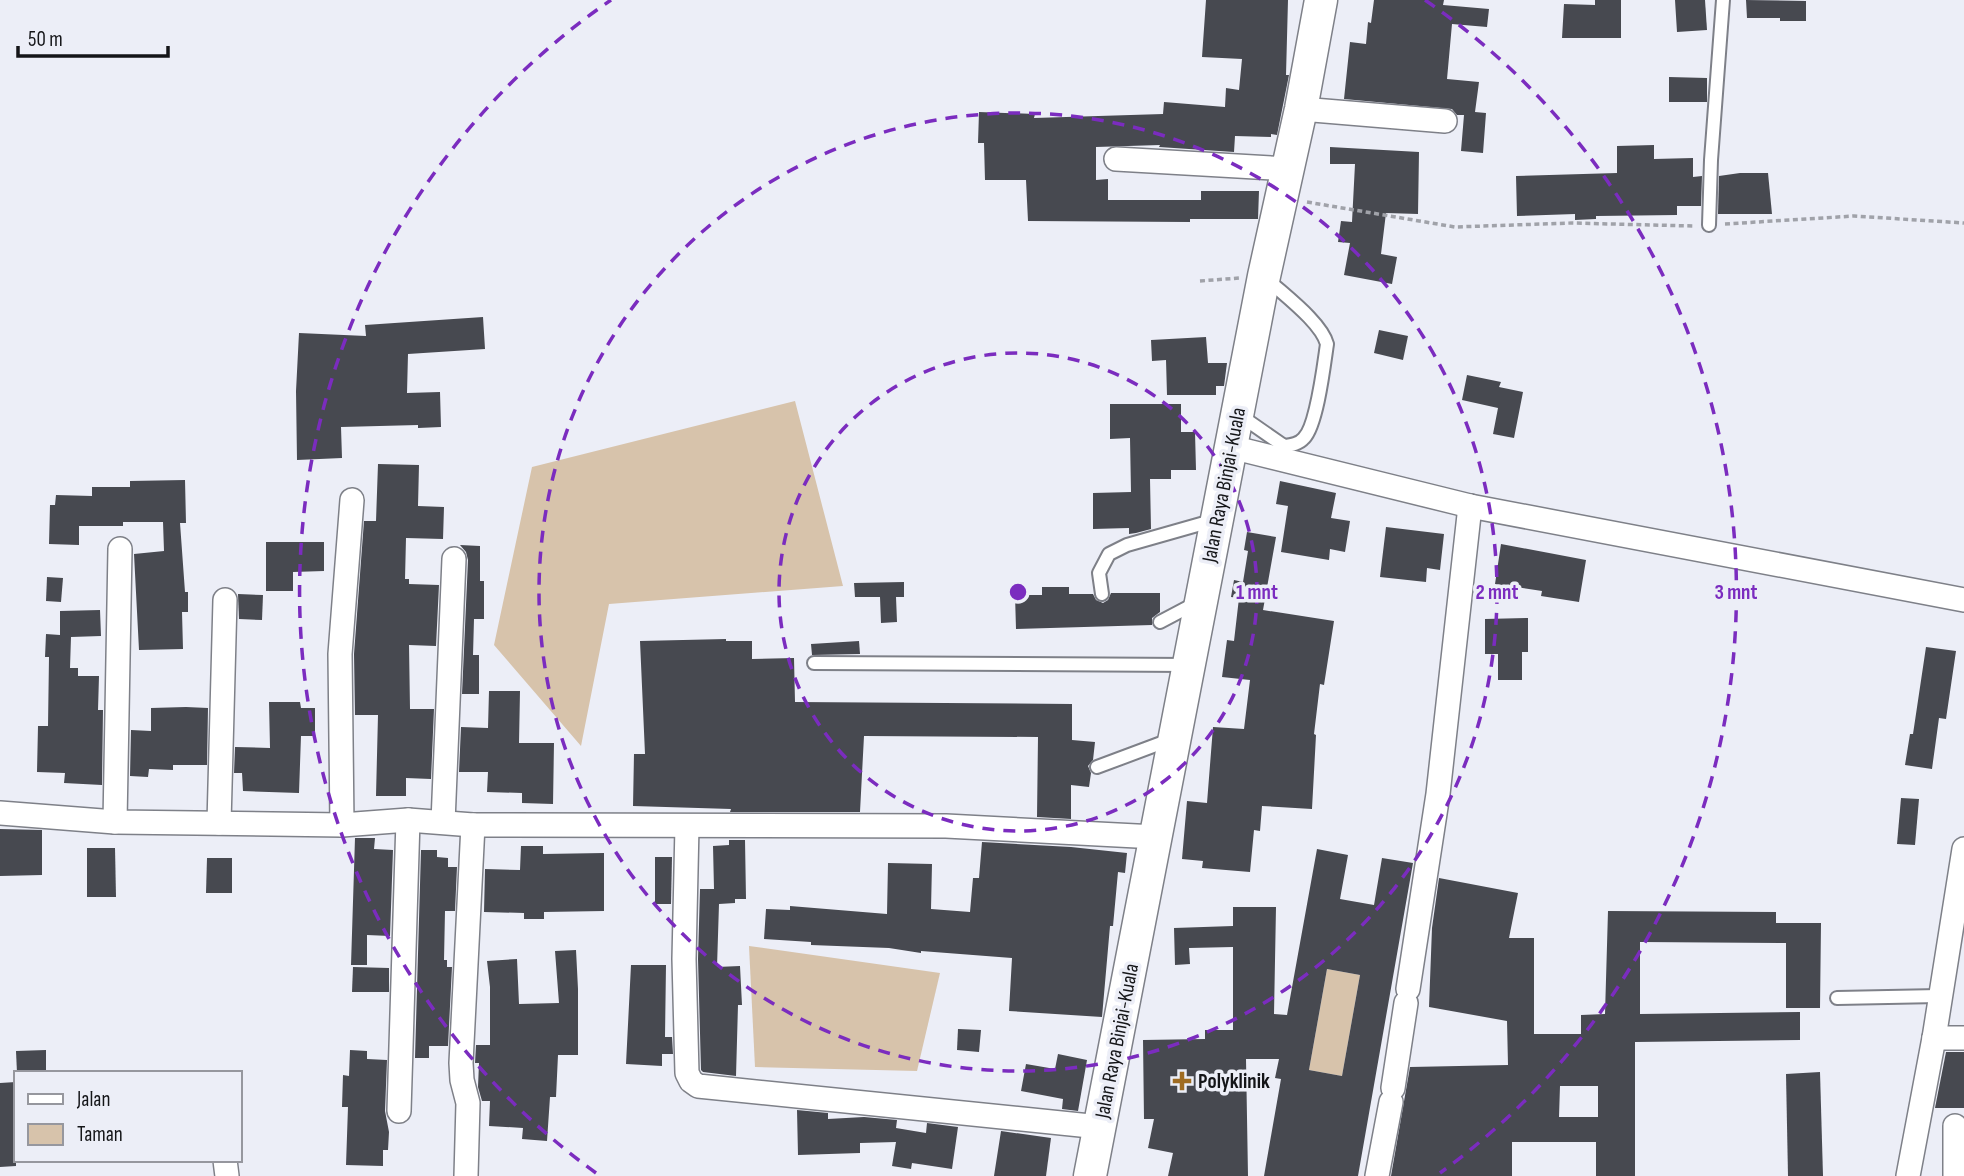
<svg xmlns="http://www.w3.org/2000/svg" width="1964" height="1176" viewBox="0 0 1964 1176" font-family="'Sofia Sans Condensed',sans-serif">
<rect width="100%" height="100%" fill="#eceef7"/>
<g fill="#d7c3ab">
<path d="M795,401L843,586L609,604L581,746L494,645L532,467Z"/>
<path d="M749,946L940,973L917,1071L755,1067Z"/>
<path d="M1327,969L1360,975L1342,1076L1309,1070Z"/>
</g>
<g fill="#474950" fill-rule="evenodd">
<path d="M1206,0H1288L1286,75H1289L1277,135L1271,134V137L1235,136L1234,152L1159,147L1160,145L1096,147V180L1108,179V200H1201V191H1259L1258,219H1190V222L1028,221L1026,180H985L984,143H978L979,112L1035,114L1034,118L1163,114L1164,102L1225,107L1226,88L1239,90L1242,59L1202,57Z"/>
<path d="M1374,0H1444L1443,5L1489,9L1487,27L1452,24L1447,79L1479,82L1475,112L1486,113L1483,153L1461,151L1464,115H1457L1452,109L1344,99L1350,42L1366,44L1368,22L1371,23Z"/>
<path d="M1595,0H1621V38H1562L1564,4L1595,5Z"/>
<path d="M1675,0H1705L1707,30L1677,32Z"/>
<path d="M1746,0L1806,1V21H1780V18H1747Z"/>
<path d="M1669,77L1707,78V102H1669Z"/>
<path d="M1654,145V159L1693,158V177L1702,176L1701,206H1677V215L1596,216V219L1575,220V214L1517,216L1516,176L1617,173V146Z"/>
<path d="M1330,147L1419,152L1418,214L1386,213L1381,254L1397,257L1392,284L1344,275L1350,243L1338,242L1341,221L1352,222L1355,164H1330Z"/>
<path d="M1740,173H1768L1772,214H1718L1719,176Z"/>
<path d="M483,317L485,349L408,354L407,393L440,392L441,427L418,428V425L341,427L342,458L297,460L296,391L299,333L366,336L365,325Z"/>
<path d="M1379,330L1408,336L1403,360L1374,353Z"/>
<path d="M1206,337L1208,363H1227L1224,386H1216V395H1167L1166,360L1152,361L1151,340Z"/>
<path d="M1467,375L1501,382L1499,387L1523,392L1514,438L1493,434L1498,408L1462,400Z"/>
<path d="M1110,404H1181V432H1195L1196,470H1171V479H1150L1151,529L1136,533L1129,534V528L1093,529V493L1131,492L1130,438L1110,439Z"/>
<path d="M378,464L419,465L418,506L444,507L443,539L406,538L405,579H409V584L439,585L436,646L409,645L410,709H434L431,779L406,778V796H376L378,715H355L354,654L364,521H376Z"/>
<path d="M185,480L186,523H180L185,592H188V612H182L183,649L139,650L134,554L164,551L163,522H123V526H79V545L49,544L50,505H55L56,495L92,496V487H130V481Z"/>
<path d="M1280,481L1336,493L1331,518L1350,521L1345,552L1330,549L1329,560L1281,552L1288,506L1276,504Z"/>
<path d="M1386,527L1444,534L1440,570L1427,568L1426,582L1380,577Z"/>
<path d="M1247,532L1276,537L1263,610L1334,621L1324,685L1320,684L1314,734L1316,735L1312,809L1262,806L1260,831L1254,830L1250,872L1202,868L1203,861L1182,859L1187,801L1207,803L1213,727L1244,729L1250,680L1222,677L1227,640L1234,641L1239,598L1231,597L1234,580L1243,582L1248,551L1244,550Z"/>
<path d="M266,542H324V571L293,572V591H266Z"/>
<path d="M1501,544L1586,560L1579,602L1541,596L1542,591L1495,584Z"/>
<path d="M460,545L480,546V581H484V619H474L473,655H479V694H462L468,560L466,552Z"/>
<path d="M47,577L63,578L61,602L46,601Z"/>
<path d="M904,582V597H896L897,622L881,623L880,597H855L854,583Z"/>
<path d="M1042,587H1069V594H1093L1096,600L1103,603L1108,600L1111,593H1160V612L1152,618V625L1016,629L1015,595H1042Z"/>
<path d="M238,594L263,595L262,620L239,619Z"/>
<path d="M100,610L101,636L71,637L70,668H78V676H99L98,710H103L102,785L64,783L65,773L37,772L38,726H48L49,657H45L46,634L60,635V611Z"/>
<path d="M1528,618V652H1522V680H1498V654H1485V619Z"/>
<path d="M726,639V641H752V659L794,658L795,702L1072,704V740L1095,742L1093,760L1088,766L1091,773L1089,787L1071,785V819L1037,817L1038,737L864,736L860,812H730L731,809L633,806L634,754H645L640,641Z"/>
<path d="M859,641L860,654L812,655L811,644Z"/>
<path d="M1926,647L1956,651L1946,719L1939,718L1932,769L1905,765L1910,734H1913Z"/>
<path d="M489,691H520L519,743H554L553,804L522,803V793L487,792L488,772H459L461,727L488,728Z"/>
<path d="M269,702H300L301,708H315V736H301L299,793L243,791L242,773H234L235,747L270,748Z"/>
<path d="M186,707L208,708L207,765H173V770L149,769L148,777L130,776L131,730L151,731V708Z"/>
<path d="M1901,798L1919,799L1915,845L1897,844Z"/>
<path d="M0,829L42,830V875L0,876Z"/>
<path d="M355,838H375L374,849L393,850L390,936L367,935V965H351Z"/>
<path d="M729,840H745L746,899H735V903L719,904L717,967L740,966L742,1005H738L736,1076L703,1072L701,1070L698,959L700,889H714L713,846L729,845Z"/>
<path d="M982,842L1071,847L1127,853L1125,873L1118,872L1113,926H1110L1102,1017L1009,1011L1012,958L921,951V953L889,948L811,945V942L764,939L766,909L790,910V906L887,914L888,863L932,864L931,909L970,912L973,878H979Z"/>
<path d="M521,846H543V854L604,853V911L544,912V919H524V913L484,912L485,869L520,870Z"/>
<path d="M87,848H115L116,897H87Z"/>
<path d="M1317,849L1348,855L1340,899L1374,905L1382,858L1413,863L1358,1176H1264L1281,1079L1275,1078L1279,1059H1246L1248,1176H1168L1173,1153L1148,1148L1154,1119H1144L1143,1040L1205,1039V1030H1233V947L1189,948L1190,964L1175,965L1174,928L1233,926V907H1276L1274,1014L1287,1015ZM1327,969L1360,975L1342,1076L1309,1070Z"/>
<path d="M421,850H437V857L448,858V867H457L455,911H445L444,960H447V967H452L448,1046H429V1058H415Z"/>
<path d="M655,857H672L671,904H655Z"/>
<path d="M207,858H232V893H206Z"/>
<path d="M1439,878L1518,893L1509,938H1534V1034H1581V1015L1605,1014L1608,911L1776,912V923H1821L1820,1008H1786V943L1640,942V1014L1800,1012V1040L1635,1042V1176H1596V1142H1512V1176H1391L1410,1067L1508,1065L1507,1021L1429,1007L1432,928ZM1560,1086H1598V1117H1559Z"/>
<path d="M576,950L578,989V1055H558L556,1097H550L547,1141L522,1139L523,1128L489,1126L490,1101H482L478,1087L479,1063H475L476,1045H490V987L487,961L517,959L519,1004L559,1003L555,951Z"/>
<path d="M631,965H666L665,1037H672L673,1054H662V1066L626,1064Z"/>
<path d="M353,967L389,968V992H352Z"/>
<path d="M958,1029L981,1030L979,1052L957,1050Z"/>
<path d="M46,1050V1073H17L16,1051Z"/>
<path d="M350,1050L367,1051V1059L387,1060L385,1111L389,1132L388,1150H383V1166L346,1165L348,1107H342L343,1075L349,1076Z"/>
<path d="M1946,1052H1964V1108H1935Z"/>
<path d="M1058,1054L1087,1060L1078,1111L1062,1109L1063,1099L1021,1091L1026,1064L1055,1069Z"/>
<path d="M1820,1072L1823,1176H1788L1786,1074Z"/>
<path d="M16,1082V1166L0,1167V1083Z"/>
<path d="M797,1110L828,1113V1119L864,1117L897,1120L896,1128L926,1133L927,1123L958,1127L952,1169L912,1163L911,1169L892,1166L896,1142L860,1143V1153L798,1155Z"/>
<path d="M1001,1131L1051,1138L1046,1176H994Z"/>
</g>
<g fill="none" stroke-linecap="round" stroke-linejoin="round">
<defs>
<g id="lane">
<path d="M1709,225L1711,160L1723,0"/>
<path d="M1238,414L1284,446C1292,445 1299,444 1304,438C1317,425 1324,364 1327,344C1321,322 1284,295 1267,279"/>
<path d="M1102,594L1099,573L1109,554L1127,545L1215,520"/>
<path d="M1160,622L1196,603"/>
<path d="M814,663L1190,665"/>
<path d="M1097,767L1172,739"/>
<path d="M1837,998L1939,996"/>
</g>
<g id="street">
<path d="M1301,109L1445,121"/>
<path d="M1116,159L1289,169"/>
<path d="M1231,447L1470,506L1964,600"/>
<path d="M0,813L115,822L342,825L408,820L473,825L946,826L1156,837"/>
<path d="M115,822L120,549"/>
<path d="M443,822L454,559"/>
<path d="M219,823L225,600"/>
<path d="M342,825L340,654L352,500"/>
<path d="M687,826L684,959L687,1073L691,1081L698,1086L1100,1127"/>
<path d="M1408,989L1438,794L1470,506"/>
<path d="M1934,1038H1964"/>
<path d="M1393,1088L1406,1003"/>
<path d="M399,1111L408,820"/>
<path d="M225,1160L227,1176"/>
<path d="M466,1176L468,1103L462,1080L461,1063L473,825"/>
<path d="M1377,1176L1391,1102"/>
<path d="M1908,1176L1934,1038L1964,849"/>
<path d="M1955,1176V1126"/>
</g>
<path id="secondary" d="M1090,1176L1264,276L1301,109L1321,0"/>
</defs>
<use href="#lane" stroke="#7e8088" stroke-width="16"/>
<use href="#street" stroke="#7e8088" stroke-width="26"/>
<use href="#secondary" stroke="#7e8088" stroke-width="35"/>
<g stroke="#a0a2a9" stroke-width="3.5" stroke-dasharray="5 3.5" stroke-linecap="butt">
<path d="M1307,202L1455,227L1572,223L1693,226"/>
<path d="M1725,224L1854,216L1964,223"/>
<path d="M1200,281L1240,278"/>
</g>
<use href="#lane" stroke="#fff" stroke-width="12"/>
<use href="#street" stroke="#fff" stroke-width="23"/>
<use href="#secondary" stroke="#fff" stroke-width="32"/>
</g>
<g fill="none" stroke="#7b2cbf" stroke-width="3.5" stroke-dasharray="12 9">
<circle cx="1018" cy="592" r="239"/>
<circle cx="1018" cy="592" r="479"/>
<path d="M596 1173A718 718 0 0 1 611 0M1425 0A718 718 0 0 1 1440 1173"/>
</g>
<path fill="#9f6c22" stroke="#eceef7" stroke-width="2.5" d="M1178.5 1070.5h7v7h7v7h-7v7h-7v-7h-7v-7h7z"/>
<g text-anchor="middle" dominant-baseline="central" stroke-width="7" stroke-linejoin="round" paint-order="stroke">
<g font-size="21" fill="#141518" stroke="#eceef7">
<text transform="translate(1224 485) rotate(-79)">Jalan Raya Binjai-Kuala</text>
<text transform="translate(1117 1041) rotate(-79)">Jalan Raya Binjai-Kuala</text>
</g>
<g font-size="21" font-weight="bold" fill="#141518" stroke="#eceef7" text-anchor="start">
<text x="1198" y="1081">Polyklinik</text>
</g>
</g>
<circle cx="1018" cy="592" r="10" fill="#7b2cbf" stroke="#eceef7" stroke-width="3.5"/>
<g font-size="21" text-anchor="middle" font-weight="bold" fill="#7b2cbf" stroke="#eceef7" stroke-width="7" stroke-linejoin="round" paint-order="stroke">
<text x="1257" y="599">1 mnt</text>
<text x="1497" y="599">2 mnt</text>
<text x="1736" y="599">3 mnt</text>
</g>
<rect x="14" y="1071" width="228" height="91" fill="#eceef7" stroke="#96979e" stroke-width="2"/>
<rect x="28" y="1094" width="35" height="10" fill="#ffffff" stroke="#96979e" stroke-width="2"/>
<text x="77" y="1106" font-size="21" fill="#141518">Jalan</text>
<rect x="28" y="1124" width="35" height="21" fill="#d7c3ab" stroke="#96979e" stroke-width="2"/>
<text x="77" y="1141" font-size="21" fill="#141518">Taman</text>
<path d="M18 46v10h150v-10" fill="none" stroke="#141518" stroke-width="3.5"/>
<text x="28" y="46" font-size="21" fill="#141518" stroke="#eceef7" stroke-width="5" paint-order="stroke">50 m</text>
</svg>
